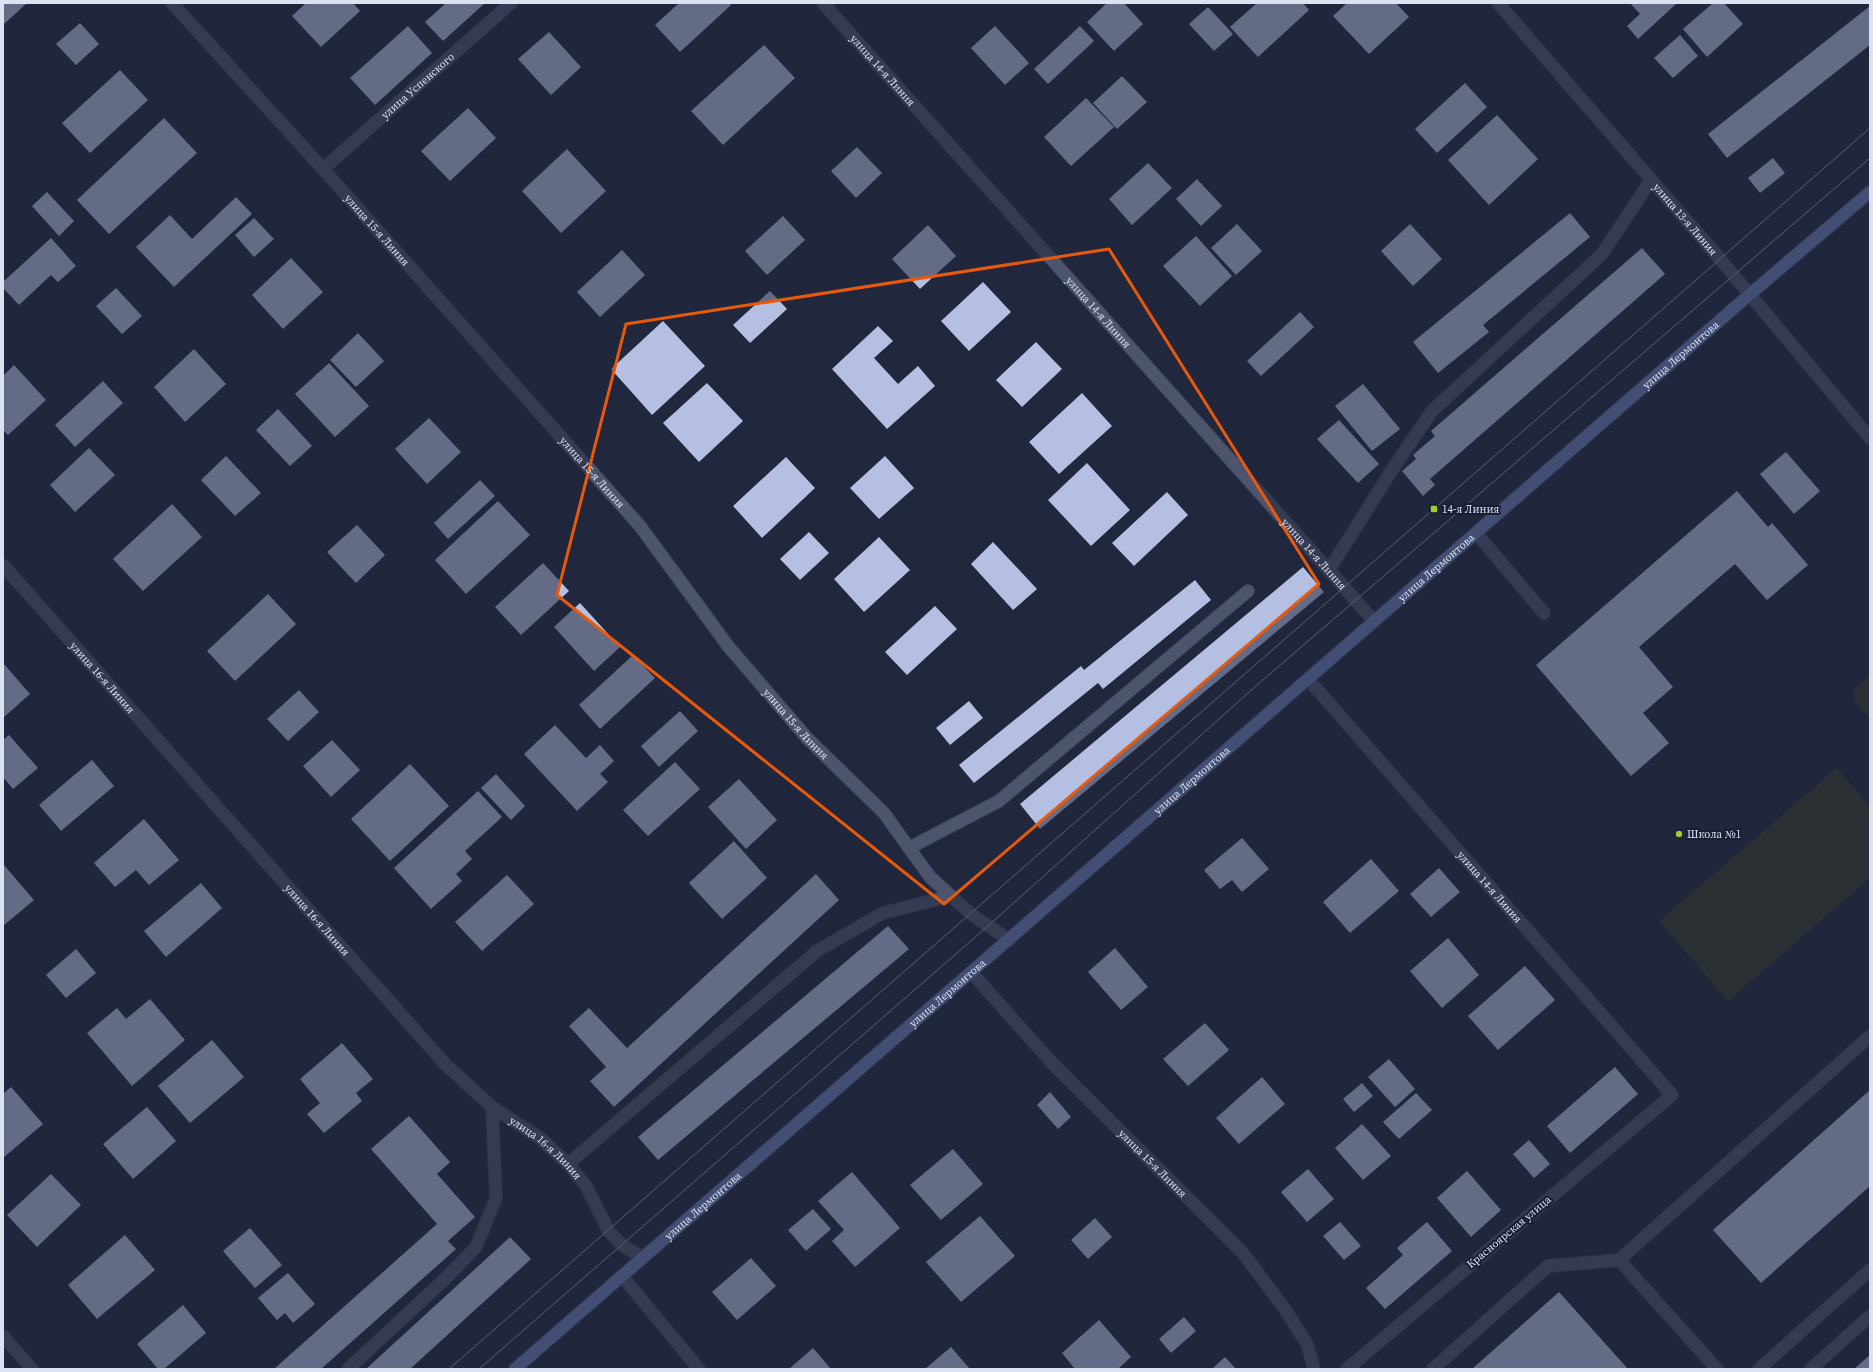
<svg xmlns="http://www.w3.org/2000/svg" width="1873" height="1372" viewBox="0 0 1873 1372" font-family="'Source Serif 4',serif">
<rect width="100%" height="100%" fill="#21273d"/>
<g fill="#353d28">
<path d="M1870,675V720L1854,701L1853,690Z"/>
<path d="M1837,768L1870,807V878L1728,1001L1659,921Z"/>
</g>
<g fill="#b4bfe1">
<path d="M3,3H27L3,25Z"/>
<path d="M306,3H353L360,11L321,47L292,16Z"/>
<path d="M446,3H485L443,41L425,22Z"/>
<path d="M679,3H729L731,5L680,52L655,25Z"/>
<path d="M1107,3H1124L1143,24L1114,51L1087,22Z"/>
<path d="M1257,3H1303L1309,10L1258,57L1230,27Z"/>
<path d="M1347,3H1396L1409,17L1369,54L1333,16Z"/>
<path d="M1630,3H1677L1638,39L1627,26L1640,14Z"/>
<path d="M1713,3H1724L1743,24L1707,57L1683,29Z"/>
<path d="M1870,6V45L1727,158L1708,134Z"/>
<path d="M1208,7L1233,34L1214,51L1189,24Z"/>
<path d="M80,23L99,44L76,65L56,44Z"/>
<path d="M408,26L432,53L375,105L350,78Z"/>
<path d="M995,26L1029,63L1005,85L971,48Z"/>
<path d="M1080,26L1094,41L1048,84L1034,69Z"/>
<path d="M549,32L581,67L551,95L518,59Z"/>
<path d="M1680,35L1698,56L1673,78L1654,58Z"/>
<path d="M764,45L795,78L723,145L691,111Z"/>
<path d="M120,70L148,100L90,153L62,123Z"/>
<path d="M1122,76L1147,102L1117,129L1093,103Z"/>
<path d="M1465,83L1487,107L1437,153L1415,129Z"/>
<path d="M1086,98L1114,127L1071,166L1044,137Z"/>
<path d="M468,108L496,138L450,181L421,151Z"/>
<path d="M1497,115L1538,159L1489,205L1448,160Z"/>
<path d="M164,118L197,153L109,234L77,200Z"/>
<path d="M857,147L882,173L856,198L831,171Z"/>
<path d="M567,149L606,191L561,233L522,191Z"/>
<path d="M1773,158L1785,173L1760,193L1748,178Z"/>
<path d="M1148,163L1172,188L1132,225L1109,199Z"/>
<path d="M1197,179L1222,206L1201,226L1176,199Z"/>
<path d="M47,192L74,221L59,236L32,206Z"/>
<path d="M236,197L252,214L174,287L136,247L170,215L192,239Z"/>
<path d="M1570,213L1590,237L1483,325L1489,332L1438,373L1413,342Z"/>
<path d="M783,216L805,240L767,275L745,251Z"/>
<path d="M254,218L274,239L254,257L235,235Z"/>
<path d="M1237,224L1262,251L1236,275L1211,248Z"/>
<path d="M1410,224L1442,259L1413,286L1381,251Z"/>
<path d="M928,225L956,256L920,289L892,259Z"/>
<path d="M1196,236L1232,276L1200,306L1163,266Z"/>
<path d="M51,238L76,266L58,282L51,275L19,305L3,288V282Z"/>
<path d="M1642,248L1665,274L1430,479L1435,485L1423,496L1402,471L1416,459L1413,455L1435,436L1431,431Z"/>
<path d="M622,250L645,275L600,317L577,292Z"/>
<path d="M291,258L323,292L283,329L252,295Z"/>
<path d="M983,282L1011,312L969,351L941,321Z"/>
<path d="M116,288L142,316L122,334L96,306Z"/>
<path d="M770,291L787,309L750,343L733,325Z"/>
<path d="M1300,312L1314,327L1261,376L1247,361Z"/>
<path d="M663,321L705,366L652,415L611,369Z"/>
<path d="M878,326L893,341L874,358L898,384L918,366L935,386L887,429L832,369Z"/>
<path d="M358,333L384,361L356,387L330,360Z"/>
<path d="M1036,342L1062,369L1022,407L996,380Z"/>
<path d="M194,349L226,384L185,422L154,387Z"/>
<path d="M329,363L369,406L335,437L295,394Z"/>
<path d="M14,365L46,400L8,435L3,430V376Z"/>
<path d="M103,381L123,403L75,447L55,425Z"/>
<path d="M707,383L743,421L699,462L663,423Z"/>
<path d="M1363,384L1400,429L1372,451L1335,406Z"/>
<path d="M1082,393L1112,426L1059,474L1029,442Z"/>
<path d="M278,409L312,446L290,466L256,430Z"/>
<path d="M429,418L461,452L427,484L395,449Z"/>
<path d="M1339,420L1379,464L1358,483L1317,439Z"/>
<path d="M89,448L115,475L75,512L50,485Z"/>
<path d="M1786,452L1820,491L1794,514L1760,474Z"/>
<path d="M226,456L261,493L235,516L201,480Z"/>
<path d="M885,456L914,488L879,519L850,488Z"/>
<path d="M786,457L815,488L762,538L733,506Z"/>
<path d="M1087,463L1130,510L1091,546L1048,500Z"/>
<path d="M480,480L495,496L448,539L434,523Z"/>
<path d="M1737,491L1768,527L1772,523L1808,565L1767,600L1735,564L1639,647L1673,687L1643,713L1669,743L1631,776L1536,665Z"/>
<path d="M1167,492L1188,515L1134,566L1112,543Z"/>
<path d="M498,501L530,535L466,594L435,560Z"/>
<path d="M172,504L202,537L143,591L113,559Z"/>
<path d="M357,525L385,555L356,583L327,552Z"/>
<path d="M809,532L829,553L800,580L780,559Z"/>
<path d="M879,537L910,570L864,612L834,579Z"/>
<path d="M993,542L1037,589L1013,610L971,564Z"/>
<path d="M543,563L569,591L521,635L495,607Z"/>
<path d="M1303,567L1324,592L1040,829L1020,804Z"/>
<path d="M1195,580L1211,600L1103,689L1098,683L974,783L959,765L1081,666L1084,670Z"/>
<path d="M268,594L296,624L235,681L207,651Z"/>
<path d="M580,603L620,647L594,671L554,627Z"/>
<path d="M935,606L957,629L907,675L885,652Z"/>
<path d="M633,655L655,678L600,729L579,705Z"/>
<path d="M3,663L30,694L3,718Z"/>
<path d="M299,690L319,712L288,741L267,719Z"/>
<path d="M969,701L983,718L950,745L936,728Z"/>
<path d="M680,711L698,731L659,767L641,746Z"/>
<path d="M555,725L586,758L600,745L614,761L600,774L608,782L577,811L524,754Z"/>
<path d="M9,735L38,768L13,789L3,777V740Z"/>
<path d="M332,740L360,770L331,797L303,766Z"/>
<path d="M92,760L114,786L61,831L39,805Z"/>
<path d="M675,762L700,789L648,836L623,810Z"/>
<path d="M410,764L449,806L390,861L351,819Z"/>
<path d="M496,774L525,806L511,820L481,788Z"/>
<path d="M739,779L777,820L746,849L708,807Z"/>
<path d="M478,791L502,817L465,851L472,859L456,874L462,881L431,909L394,868Z"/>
<path d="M144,819L179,860L149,885L136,870L115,887L94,863Z"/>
<path d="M1242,838L1269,869L1242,892L1232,880L1220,889L1204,870Z"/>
<path d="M734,841L767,878L722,919L689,883Z"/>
<path d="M1371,859L1399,891L1350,933L1323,902Z"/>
<path d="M3,864L34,900L3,926Z"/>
<path d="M1439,868L1460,892L1431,917L1410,894Z"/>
<path d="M816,874L839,900L614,1107L590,1081L606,1067L569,1026L589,1008L627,1048Z"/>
<path d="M507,875L534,904L482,951L455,922Z"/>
<path d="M201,883L222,908L166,957L144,931Z"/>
<path d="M888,926L909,949L658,1160L638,1137Z"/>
<path d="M1448,938L1479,975L1442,1008L1410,971Z"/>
<path d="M1115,948L1148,987L1121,1010L1088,972Z"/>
<path d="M76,949L96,973L66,998L46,975Z"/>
<path d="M1525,966L1555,1000L1498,1050L1468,1016Z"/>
<path d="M150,999L185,1040L132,1086L87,1033L117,1008L126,1019Z"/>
<path d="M1205,1023L1229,1050L1188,1086L1163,1059Z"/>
<path d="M212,1040L244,1077L190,1123L158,1086Z"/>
<path d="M342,1043L373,1079L356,1093L362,1101L324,1133L307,1114L320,1103L300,1079Z"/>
<path d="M1389,1059L1415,1089L1395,1107L1368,1077Z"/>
<path d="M1615,1067L1638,1094L1570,1153L1547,1126Z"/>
<path d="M1262,1077L1285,1104L1239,1144L1216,1118Z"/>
<path d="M1362,1083L1373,1096L1354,1112L1343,1099Z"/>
<path d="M11,1087L43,1124L3,1158V1094Z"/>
<path d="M1870,1090V1186L1761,1283L1713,1230Z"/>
<path d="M1050,1092L1071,1117L1058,1129L1037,1105Z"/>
<path d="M1416,1093L1432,1110L1399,1139L1383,1122Z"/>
<path d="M147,1107L176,1141L133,1179L103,1144Z"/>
<path d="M409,1116L450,1162L437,1174L475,1217L448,1241L456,1249L321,1369H274L437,1224L371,1149Z"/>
<path d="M1362,1124L1391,1156L1363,1180L1335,1148Z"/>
<path d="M1529,1140L1550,1164L1534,1178L1513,1154Z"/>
<path d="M953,1149L983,1184L941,1220L910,1185Z"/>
<path d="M1308,1169L1334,1199L1307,1222L1281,1192Z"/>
<path d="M1467,1171L1501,1210L1471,1237L1437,1198Z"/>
<path d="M852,1172L900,1228L855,1267L832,1241L844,1230L818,1201Z"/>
<path d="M51,1174L81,1205L37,1247L7,1215Z"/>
<path d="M813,1209L831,1229L806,1251L788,1230Z"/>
<path d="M980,1216L1015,1256L961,1302L926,1262Z"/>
<path d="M1095,1218L1112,1237L1088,1259L1071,1240Z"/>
<path d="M1340,1222L1361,1246L1344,1260L1323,1236Z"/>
<path d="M1427,1222L1452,1251L1385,1309L1366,1288L1403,1255L1397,1248Z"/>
<path d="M250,1228L282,1265L255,1288L223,1251Z"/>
<path d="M125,1235L155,1270L97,1319L68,1285Z"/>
<path d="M510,1237L531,1259L410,1369H366Z"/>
<path d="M751,1258L776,1286L737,1320L712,1292Z"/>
<path d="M288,1273L315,1304L293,1323L285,1313L277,1320L258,1298Z"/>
<path d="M1559,1292L1628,1369H1472Z"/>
<path d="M183,1305L206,1333L164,1369H158L137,1344Z"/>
<path d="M1184,1317L1196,1331L1171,1353L1159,1339Z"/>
<path d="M1099,1320L1131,1357L1118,1369H1075L1062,1353Z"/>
<path d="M951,1347L970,1369H925Z"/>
<path d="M813,1348L831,1369H789Z"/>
<path d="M1870,1355V1369H1854Z"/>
<path d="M1225,1357L1236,1369H1212Z"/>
</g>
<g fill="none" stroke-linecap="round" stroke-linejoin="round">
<defs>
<g id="minor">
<path id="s1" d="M172,3L323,169L640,526L728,646L807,738L884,813L930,877L971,914L1009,940"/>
<path id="s2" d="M823,3L1374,621"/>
<path id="s3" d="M1498,3L1720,259L1870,438"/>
<path id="s4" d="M323,169L511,3"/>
<path d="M1476,533L1544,613"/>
<path id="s5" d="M3,565L445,1064L492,1107L540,1138L568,1164L586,1186L608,1230L622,1245L643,1258"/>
<path d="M1329,570L1392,470L1432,411L1602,254L1651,180"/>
<path id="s6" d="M1308,679L1672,1095L1347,1369"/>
<path d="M909,848L999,801L1248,591"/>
<path id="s7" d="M971,972L1052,1063L1243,1253L1284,1308L1307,1344L1314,1369"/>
<path d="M568,1164L817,951L883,913L951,896"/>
<path d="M1619,1260L1717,1369"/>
<path d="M622,1276L699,1369"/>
<path d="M3,1336L32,1369"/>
<path d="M348,1369L444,1280L476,1247L496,1198L492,1107"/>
<path d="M1433,1369L1548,1266L1619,1260L1870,1036"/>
<path d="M1759,1369L1870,1270"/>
<path d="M1811,1369L1870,1316"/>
</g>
<g id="major">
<path id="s8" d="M515,1369L1749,295L1870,192"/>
</g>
</defs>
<use href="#minor" stroke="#3d4255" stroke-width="14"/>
<use href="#major" stroke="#3d4255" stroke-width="14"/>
<use href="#minor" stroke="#4d556e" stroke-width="12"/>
<use href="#major" stroke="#6d7eba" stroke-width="12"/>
<g stroke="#9ca1b3" stroke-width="1">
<path d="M449,1369L1870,128"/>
<path d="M479,1369L988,926L1257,685L1870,158"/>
</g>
</g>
<path d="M0 0H1873V1372H0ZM1109,249L1319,584L944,904L557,595L626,324Z" fill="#21273d" fill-opacity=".55" fill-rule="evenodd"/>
<path fill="none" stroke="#e8590c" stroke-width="3" stroke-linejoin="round" d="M1109,249L1319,584L944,904L557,595L626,324Z"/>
<g fill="#9fca2d" stroke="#181e33" stroke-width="1.5">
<rect x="1430" y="505" width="8" height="8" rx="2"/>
<circle cx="1679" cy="834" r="4"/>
</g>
<g text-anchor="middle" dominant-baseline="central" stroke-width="4" stroke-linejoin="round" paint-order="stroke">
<g font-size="11" fill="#dde2f1" stroke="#181e33">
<text stroke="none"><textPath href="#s2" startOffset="90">улица 14-я Линия</textPath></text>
<text stroke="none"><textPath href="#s4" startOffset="126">улица Успенского</textPath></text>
<text stroke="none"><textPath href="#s3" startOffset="286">улица 13-я Линия</textPath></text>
<text stroke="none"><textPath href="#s1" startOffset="306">улица 15-я Линия</textPath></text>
<text stroke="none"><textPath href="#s2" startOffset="414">улица 14-я Линия</textPath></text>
<text stroke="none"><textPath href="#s8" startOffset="1545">улица Лермонтова</textPath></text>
<text stroke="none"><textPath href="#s1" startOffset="630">улица 15-я Линия</textPath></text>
<text stroke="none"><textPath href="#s2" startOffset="738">улица 14-я Линия</textPath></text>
<text stroke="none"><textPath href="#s8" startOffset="1221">улица Лермонтова</textPath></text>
<text stroke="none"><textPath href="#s5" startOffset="150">улица 16-я Линия</textPath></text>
<text stroke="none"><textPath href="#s1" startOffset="954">улица 15-я Линия</textPath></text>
<text stroke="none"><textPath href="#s8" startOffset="897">улица Лермонтова</textPath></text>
<text stroke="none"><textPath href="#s6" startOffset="276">улица 14-я Линия</textPath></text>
<text stroke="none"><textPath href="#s5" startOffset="474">улица 16-я Линия</textPath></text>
<text stroke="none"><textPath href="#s8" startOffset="573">улица Лермонтова</textPath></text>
<text stroke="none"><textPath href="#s5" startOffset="798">улица 16-я Линия</textPath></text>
<text stroke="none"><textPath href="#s7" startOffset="264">улица 15-я Линия</textPath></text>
<text stroke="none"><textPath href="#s8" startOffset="249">улица Лермонтова</textPath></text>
<text transform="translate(1509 1232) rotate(-40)">Красноярская улица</text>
</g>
<g font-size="11" fill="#dde2f1" stroke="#181e33" text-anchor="start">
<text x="1442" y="509">14-я Линия</text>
<text x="1687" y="834">Школа №1</text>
</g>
</g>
<rect width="1873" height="1372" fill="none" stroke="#dde2f1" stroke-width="8"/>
</svg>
